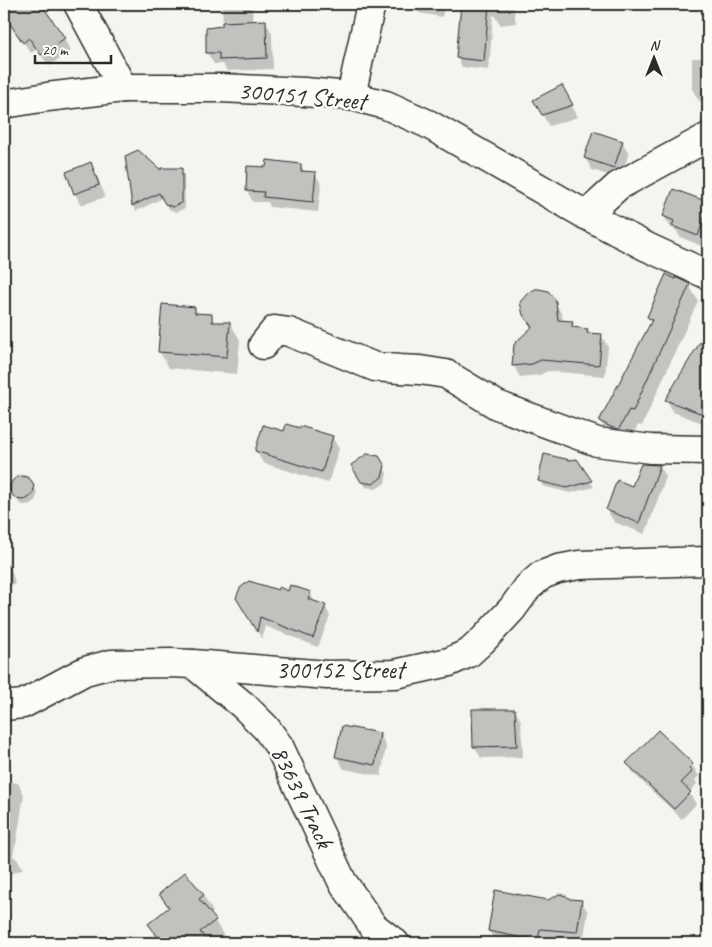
<svg xmlns="http://www.w3.org/2000/svg" width="712" height="947" viewBox="0 0 712 947" font-family="Caveat,sans-serif">
<rect width="100%" height="100%" fill="#f5f4ef"/>
<filter id="ink" filterUnits="userSpaceOnUse"><feTurbulence type="fractalNoise" baseFrequency=".02" numOctaves="2"/><feDisplacementMap in="SourceGraphic" scale="10" xChannelSelector="R" yChannelSelector="G"/><feConvolveMatrix kernelMatrix="1 2 1 2 8 2 1 2 1" color-interpolation-filters="sRGB"/></filter>
<g filter="url(#ink)">
<g fill="#0003">
<path d="M4,4H39L64,39L71,51L49,66L37,49L31,53L4,15Z"/>
<path d="M222,4H252L253,22L265,21L272,33L273,69L227,71L223,64H214L207,53L223,27Z"/>
<path d="M413,4H445L442,17L419,13Z"/>
<path d="M462,4H513V5L516,23L501,25L493,14L489,70L462,67L457,58Z"/>
<path d="M705,53H708V101H699L692,89V58H705Z"/>
<path d="M561,86L578,117L549,126L535,101Z"/>
<path d="M622,142L629,153L620,179L592,170L585,158Z"/>
<path d="M126,157L162,173L181,169L184,175L185,208L176,212L169,209L163,198L136,211L133,206Z"/>
<path d="M90,163L97,175L105,197L82,205L75,194L67,173Z"/>
<path d="M301,165L305,173H315L321,184L318,212L270,207L268,202H253L247,191L248,167L267,168Z"/>
<path d="M674,190L708,203V236L704,247L680,237L676,230L671,228L664,216Z"/>
<path d="M689,285L698,301L642,426L638,425L628,444L609,436L600,421L652,324L648,317Z"/>
<path d="M553,299L562,315L563,322L572,323L576,329L587,330L590,334L601,335L608,347L605,376L548,371L539,375L520,377L514,366L533,328L524,315Z"/>
<path d="M194,308L197,314L211,315L215,323H230L240,340L237,374L169,368L159,351Z"/>
<path d="M682,375L708,384V425L673,412L667,400Z"/>
<path d="M285,433L332,437L339,449L328,483L263,463L256,451Z"/>
<path d="M378,458L387,473L385,483L376,489L366,487L353,466Z"/>
<path d="M576,461L594,487L570,493L543,486L540,481L570,462Z"/>
<path d="M660,466L666,477L645,534L614,522L607,510Z"/>
<path d="M23,478L28,480L36,490L37,495L35,501L31,504L25,505L20,504L13,493L12,488L13,482L18,479Z"/>
<path d="M4,562L7,563L11,569L15,583L6,589H4Z"/>
<path d="M278,591L310,593L315,602L325,606L330,616L318,647L265,626L262,639L243,608Z"/>
<path d="M515,710L521,721L523,757L481,758L475,747Z"/>
<path d="M658,732L692,765L699,776L695,780L697,784L689,792L696,804L682,819L635,775L628,763Z"/>
<path d="M380,734L386,746L381,776L344,769L337,757Z"/>
<path d="M4,781L18,783L24,795L16,845H15L13,856L18,860L23,869L4,876Z"/>
<path d="M160,894L203,895L213,912L210,915L215,921L225,938L218,943H160L149,925L169,909Z"/>
<path d="M569,900L581,901L588,912L583,943L546,940L545,943H496L489,931L548,901Z"/>
</g>
<g fill="#c2c1be" stroke="#2b2b2b">
<path d="M4,4H41L65,38L41,55L29,38L23,43L4,15Z"/>
<path d="M461,4H489L484,61L456,58Z"/>
<path d="M266,20L267,58L219,60V53H206V28L222,26V22Z"/>
<path d="M562,85L573,105L542,115L533,100Z"/>
<path d="M593,131L623,141L614,168L584,158Z"/>
<path d="M138,150L161,170V168H182V202L173,207L165,204L159,193L132,206L125,156Z"/>
<path d="M267,160L301,164V171L316,172L313,202L263,197L264,192L246,191L247,166L266,167Z"/>
<path d="M91,162L99,185L74,194L66,172Z"/>
<path d="M673,189L708,202V208L698,236L672,226L674,221L663,216Z"/>
<path d="M666,274L675,279V277L690,284L633,411L629,410L619,429L613,428L599,421L652,320L647,317Z"/>
<path d="M535,289H539L548,291L554,298L556,302L558,320L573,321L572,327L588,329L587,333L602,334L599,365L541,360L532,364L512,366L514,345L516,342L532,327L523,315L520,302L527,294Z"/>
<path d="M162,304L195,307V313L212,314V322H230L227,357L158,352Z"/>
<path d="M708,329V416L665,400Z"/>
<path d="M286,424L300,428V426L333,436L322,472L255,451L263,425L284,431Z"/>
<path d="M367,454L379,456L385,466L382,477L373,484L361,482L351,465Z"/>
<path d="M544,454L570,460L577,459L592,481L567,488L538,481Z"/>
<path d="M641,464L660,465L639,523L606,510L617,480L632,486Z"/>
<circle cx="22" cy="488" r="12"/>
<path d="M249,581L278,590L279,587L288,591L290,585L311,592L308,599L326,605L313,638L260,617L257,632L236,598L240,588Z"/>
<path d="M472,709H515L517,746L473,747Z"/>
<path d="M342,726L380,733L375,765L335,757Z"/>
<path d="M658,730L693,764L689,768L692,772L681,783L691,792L674,809L626,763Z"/>
<path d="M185,872L204,895L199,899L216,920L200,932L209,943H163L148,924L169,907L159,894Z"/>
<path d="M495,890L548,900L559,894L566,896L570,899L582,900L577,932L540,929L538,941L488,931Z"/>
</g>
<g fill="none" stroke-linecap="round" stroke-linejoin="round">
<defs>
<g id="street">
<path d="M123,88H220L304,92L351,96L386,105L428,124L586,215L647,247L708,275"/>
<path d="M351,96L371,4"/>
<path d="M586,215L618,186L708,137"/>
<path d="M263,345L275,330L289,332L375,367L400,369L420,370L446,374L497,405L597,442L651,449L708,450"/>
<path d="M193,664L327,675L395,674L449,662L469,653L483,640L512,609L528,587L542,575L558,569L579,565L708,561"/>
</g>
<g id="secondary">
<path d="M4,104L47,97L123,88L78,4"/>
<path d="M4,706L23,704L85,671L111,664L171,663L193,664L244,706L266,728L279,746L342,881L373,926L395,943"/>
</g>
</defs>
<use href="#street" stroke="#2b2b2b" stroke-width="31"/>
<use href="#secondary" stroke="#2b2b2b" stroke-width="31"/>
<use href="#street" stroke="#fdfcf7" stroke-width="28"/>
<use href="#secondary" stroke="#fdfcf7" stroke-width="28"/>
</g>
</g>
<g text-anchor="middle" dominant-baseline="central" stroke-width="5" stroke-linejoin="round" paint-order="stroke">
<g font-size="25" fill="#2b2b2b" stroke="#fdfcf7">
<text transform="translate(302 96) rotate(5)">300151 Street</text>
<text x="340" y="670">300152 Street</text>
<text transform="translate(302 797) rotate(64)">83639 Track</text>
</g>
</g>
<rect width="712" height="947" fill="none" stroke="#fdfcf7" stroke-width="20"/>
<rect x="10" y="10" width="692" height="927" fill="none" stroke="#2b2b2b" stroke-width="2" filter="url(#ink)"/>
<g transform="translate(654 58)" stroke="#fdfcf7" stroke-width="4" paint-order="stroke">
<path d="M0-4L9 19L0 12L-9 19Z" fill="#2b2b2b"/>
<text y="-8" font-size="14" font-weight="bold" text-anchor="middle" fill="#2b2b2b">N</text>
</g>
<path d="M35 55v8h76v-8" fill="none" stroke="#2b2b2b" stroke-width="2.5"/>
<text x="42" y="55" font-size="15" fill="#2b2b2b" stroke="#fdfcf7" stroke-width="4" paint-order="stroke">20 m</text>
</svg>
